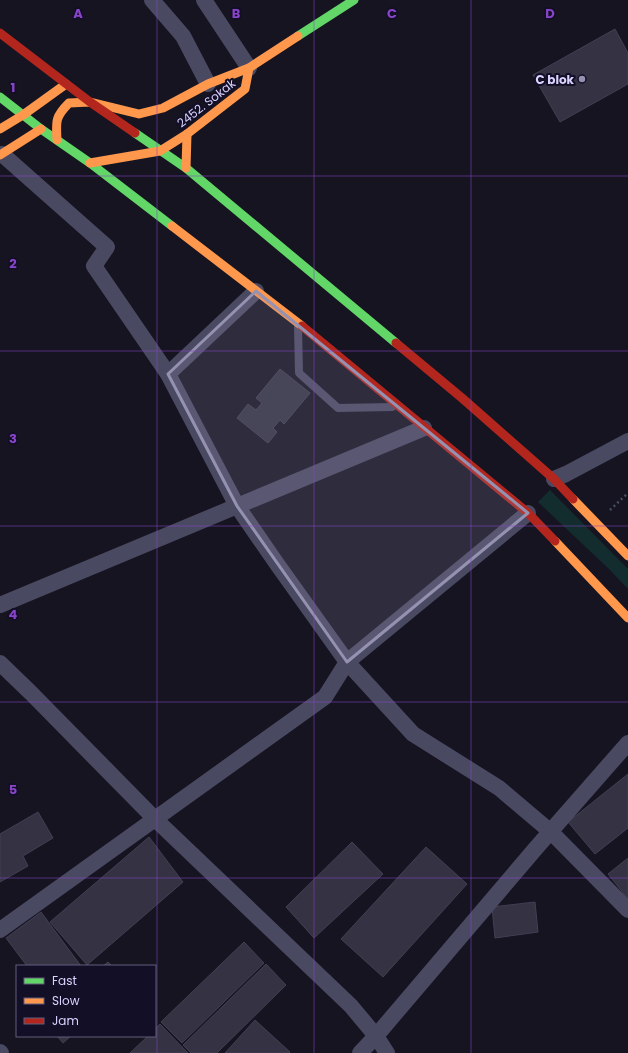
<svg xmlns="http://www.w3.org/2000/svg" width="628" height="1053" viewBox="0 0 628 1053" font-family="Poppins,sans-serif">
<rect width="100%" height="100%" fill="#161421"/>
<path fill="#132c2d" d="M550,490L628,569V589L609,569L538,502Z"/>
<g fill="#343243" stroke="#433f54">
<path d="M615,29L628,53V84L560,122L533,75Z"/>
<path d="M280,369L310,393L284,424L280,420L273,428L277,432L268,443L237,418L248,404L256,410L262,403L256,398Z"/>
<path d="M628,774V828L595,854L568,822Z"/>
<path d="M38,812L53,838L23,856L28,866L0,882V834Z"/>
<path d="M149,837L183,882L87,965L50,922Z"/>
<path d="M352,842L383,874L314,938L286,907Z"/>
<path d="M426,847L467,884L383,977L341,939Z"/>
<path d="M628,858V899L608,874Z"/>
<path d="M535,902L538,932L495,938L492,907Z"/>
<path d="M41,912L81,966H27L6,938Z"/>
<path d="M244,942L264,963L182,1043L161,1022Z"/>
<path d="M108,962L112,966H103Z"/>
<path d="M266,964L286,985L217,1053H191L183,1045Z"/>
<path d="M255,1020L290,1052L289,1053H225Z"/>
<path d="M160,1024L188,1053H130L148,1036H155V1029Z"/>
<path d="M57,1036H71L63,1043Z"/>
</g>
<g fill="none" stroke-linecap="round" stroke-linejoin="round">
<path stroke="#44505f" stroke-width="2.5" stroke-dasharray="2 3" stroke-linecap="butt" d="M610,510L628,493"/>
<path stroke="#4a4962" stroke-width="8" d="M298,327L299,373L338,408L392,407"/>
<g stroke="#4a4962" stroke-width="16">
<path d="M152,0L183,36L208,84"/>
<path d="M204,0L249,68"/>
<path d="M2,154L107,247L94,266L168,374L237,506L277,564L347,662L413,734L499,788L551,832L628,910"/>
<path d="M168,374L256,291"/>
<path d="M554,479L566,474L628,441"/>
<path d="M0,605L424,428"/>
<path d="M0,663L31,693L155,819L351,1006L376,1036L387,1053"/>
<path d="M0,930L325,697L347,662L528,513"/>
<path d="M0,1052L1,1053"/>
<path d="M360,1053L376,1036L536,848L628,743"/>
</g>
<g stroke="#63d668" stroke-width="9">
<path d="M298,36L354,0"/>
<path d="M0,97L41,129L90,163L172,226"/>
<path d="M135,133L186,168L396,343"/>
</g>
<g stroke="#ff974d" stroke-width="9">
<path d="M0,129L23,115L66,84"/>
<path d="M57,140C56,121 55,117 69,103L90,102L139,114L163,108L208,84L249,68L298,36"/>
<path d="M0,155L41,129"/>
<path d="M90,163L160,151L187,134L245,89L249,68"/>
<path d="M186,168L187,134"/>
<path d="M172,226L302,326"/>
<path d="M573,499L628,556"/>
<path d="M555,541L628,618"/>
</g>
<g stroke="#b3261e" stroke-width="9">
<path d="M0,33L90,102L135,133"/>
<path d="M302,326L528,513L555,541"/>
<path d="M396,343L462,398L554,479L573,499"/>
</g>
</g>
<path fill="#9591b1" fill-opacity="0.2" stroke="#9591b1" stroke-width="3" stroke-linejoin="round" d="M256,291L528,513L347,662L237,506L168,374Z"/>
<path fill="none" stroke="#8945c9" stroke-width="1" stroke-opacity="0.55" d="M157,0V1053M314,0V1053M471,0V1053M0,176H628M0,351H628M0,526H628M0,702H628M0,878H628"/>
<circle fill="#9591b1" stroke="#130f26" stroke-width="1.5" cx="582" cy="79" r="4"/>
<g text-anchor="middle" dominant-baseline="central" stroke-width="4" stroke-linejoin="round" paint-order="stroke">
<g font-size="12" font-weight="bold" fill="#d9d4ff" stroke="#130f26" text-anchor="end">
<text x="574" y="79">C blok</text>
</g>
<g font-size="12" fill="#d9d4ff" stroke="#130f26">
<text transform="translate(206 103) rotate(-38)">2452. Sokak</text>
</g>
</g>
<g font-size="13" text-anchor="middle" font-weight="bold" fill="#8945c9" stroke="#130f26" stroke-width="4" stroke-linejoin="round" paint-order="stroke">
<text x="78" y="18">A</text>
<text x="236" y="18">B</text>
<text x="392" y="18">C</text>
<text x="550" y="18">D</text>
<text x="13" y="92">1</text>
<text x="13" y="268">2</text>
<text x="13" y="443">3</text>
<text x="13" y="619">4</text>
<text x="13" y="794">5</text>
</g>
<rect x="16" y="965" width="140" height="72" fill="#130f26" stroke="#625e7d"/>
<rect x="24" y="978" width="20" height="6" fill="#63d668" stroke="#625e7d"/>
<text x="52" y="985" font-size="12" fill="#d9d4ff">Fast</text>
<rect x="24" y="998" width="20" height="6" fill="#ff974d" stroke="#625e7d"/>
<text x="52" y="1005" font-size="12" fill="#d9d4ff">Slow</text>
<rect x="24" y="1018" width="20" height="6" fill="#b3261e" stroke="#625e7d"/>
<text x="52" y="1025" font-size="12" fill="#d9d4ff">Jam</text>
</svg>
